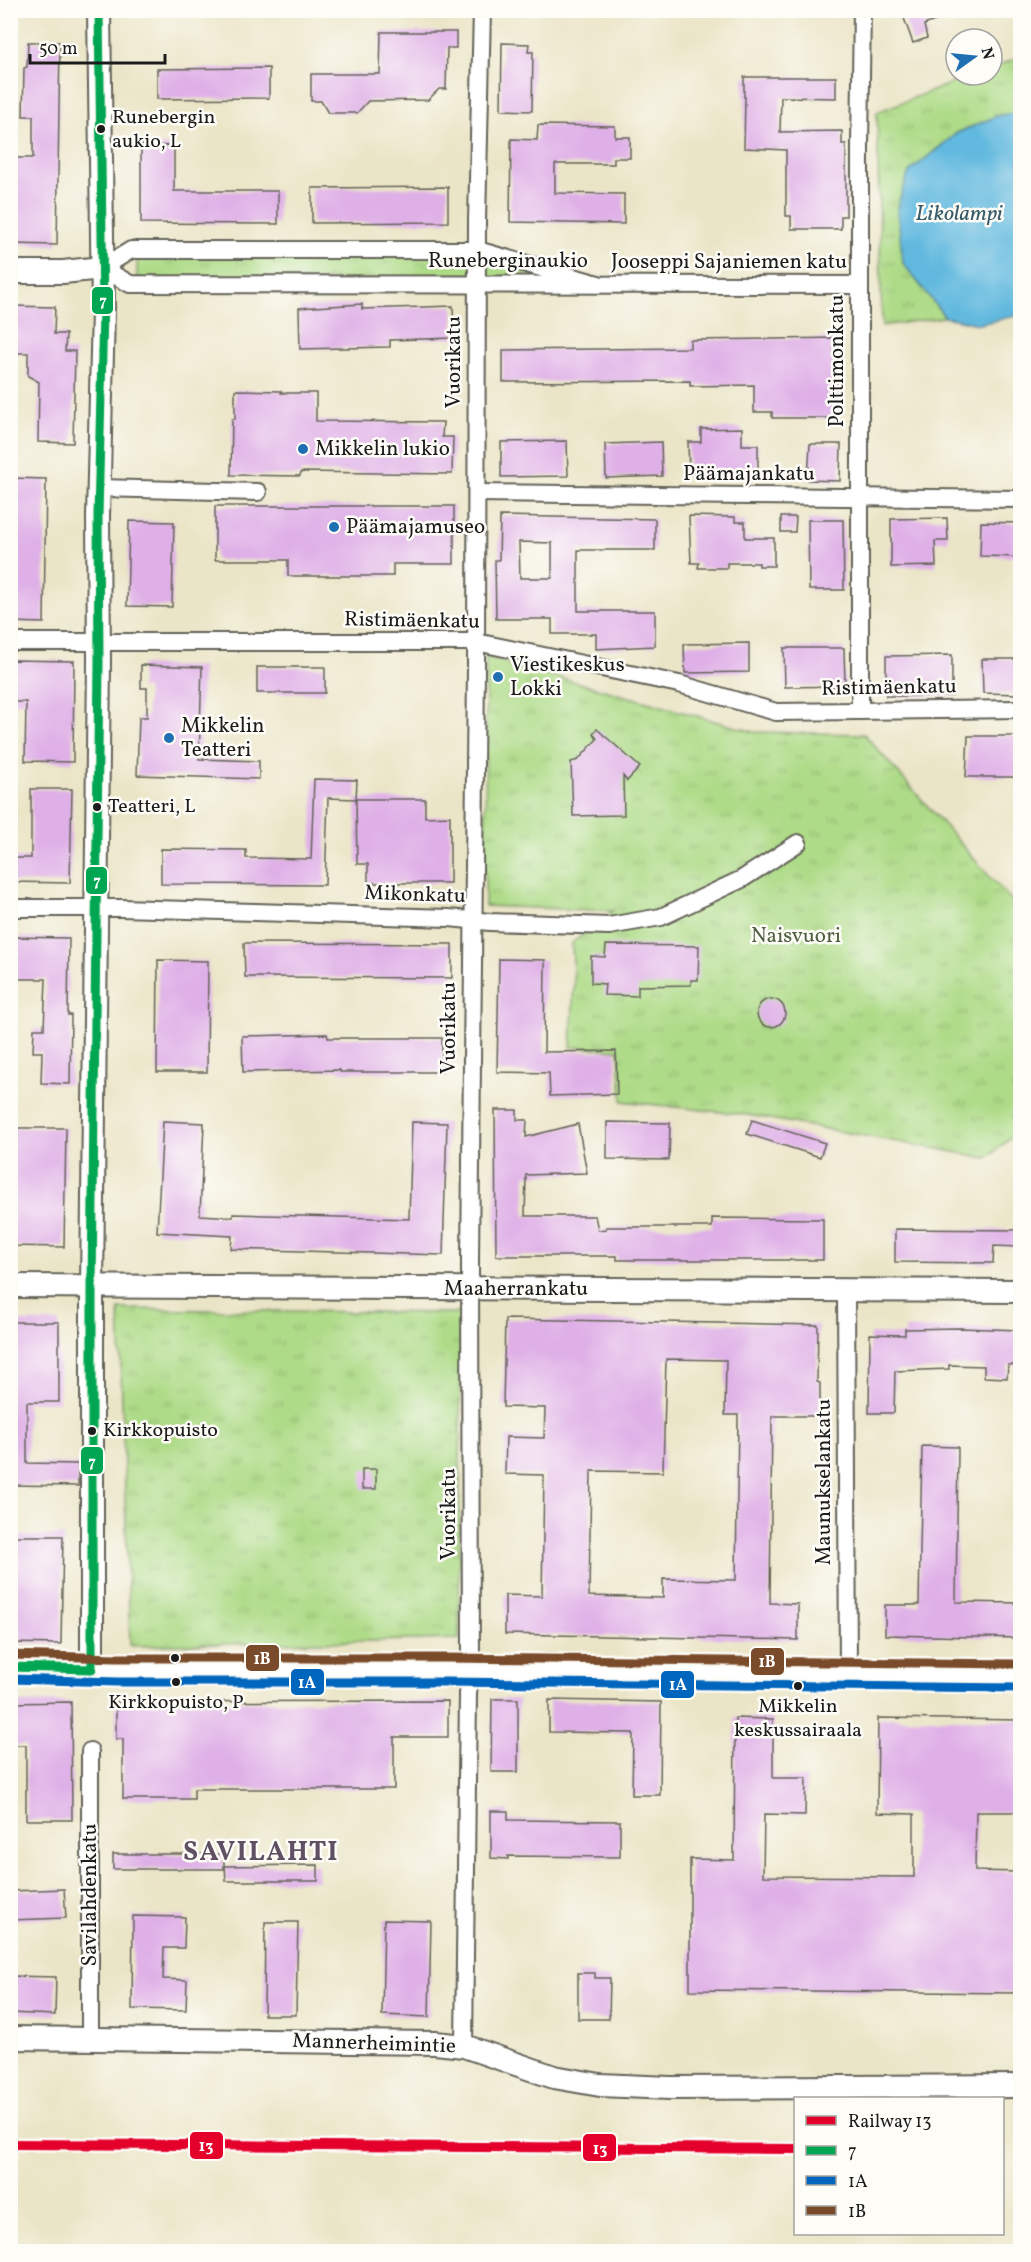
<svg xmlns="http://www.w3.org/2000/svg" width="1031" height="2262" viewBox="0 0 1031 2262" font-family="Vollkorn,serif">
<defs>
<pattern id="grass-tufts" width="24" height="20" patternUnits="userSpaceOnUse" patternTransform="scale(1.5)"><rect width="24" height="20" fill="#aedb87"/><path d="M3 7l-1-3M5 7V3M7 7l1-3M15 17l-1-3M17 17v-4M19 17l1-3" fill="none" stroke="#95bb74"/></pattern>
</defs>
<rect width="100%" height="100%" fill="#fdfcf7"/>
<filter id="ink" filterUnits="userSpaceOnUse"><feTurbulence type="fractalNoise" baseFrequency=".0167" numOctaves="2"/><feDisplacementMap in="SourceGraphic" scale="12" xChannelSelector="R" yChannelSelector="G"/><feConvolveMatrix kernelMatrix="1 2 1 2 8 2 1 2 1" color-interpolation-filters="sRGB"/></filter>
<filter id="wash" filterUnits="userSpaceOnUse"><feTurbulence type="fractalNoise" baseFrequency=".008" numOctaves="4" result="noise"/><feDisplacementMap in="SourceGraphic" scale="24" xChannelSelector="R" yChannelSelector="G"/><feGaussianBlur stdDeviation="1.35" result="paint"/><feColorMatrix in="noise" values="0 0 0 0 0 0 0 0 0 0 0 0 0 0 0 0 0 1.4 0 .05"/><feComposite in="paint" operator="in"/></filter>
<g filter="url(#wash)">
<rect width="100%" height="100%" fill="#ebe5c7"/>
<g fill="url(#grass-tufts)" stroke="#657c52" stroke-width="1.5">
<path d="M1020,57V112L997,116L957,133L909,172L903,263L945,317L882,326L877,112L973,75H992V68Z"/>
<path d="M137,253L475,254V280L137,279Z"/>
<path d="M484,256L566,280L484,279Z"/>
<path d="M486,657L754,732L864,734L990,877L1020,909V1130L987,1158L748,1115L622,1101L619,1050L571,1047L574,983L572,943L613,911L485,906Z"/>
<path d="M119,1309L461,1313L459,1639L130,1646Z"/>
</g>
<path fill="#62b9df" stroke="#3f6a7e" stroke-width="1.5" d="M1020,112V315L979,324L945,317L903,263L897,207L909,172L957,133L997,116Z"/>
<g id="blocks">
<g fill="#dfb0e7" fill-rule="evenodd">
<path d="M901,10H959V12L924,25L927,38L913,43Z"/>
<path d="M381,32H456V48H447L446,89H439L428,100L368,101L357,113H328L321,101H311V74H380Z"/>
<path d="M28,42H60L57,245L10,244V158H33V116H23L24,68L27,67Z"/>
<path d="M502,43L529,44L528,52H533L532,111L501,110Z"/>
<path d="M269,68V98L157,99V69Z"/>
<path d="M744,77H836V98L781,97L780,132L842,131V144H846V216H841V229H791V216H786V150L744,148L745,97H744Z"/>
<path d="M538,125L615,126V137H630V158H614V164H555V193L624,194V224L510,222L511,139L537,140Z"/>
<path d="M141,145L174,146V191H278V224L141,223Z"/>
<path d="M448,187V222L312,223V188Z"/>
<path d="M362,304V309L453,306L454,338L390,340V347L300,349L299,308Z"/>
<path d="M10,306L55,307L54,334H66L65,351H75L73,443L38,442L39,382L28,376V353H10Z"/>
<path d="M839,338L840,384H837V418H772V412H754V385L690,386V381L503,382V350L690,348V340Z"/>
<path d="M235,390L281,391V393H316V421L443,422L442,437H453L452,474L301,472L300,476L231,475L232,419H235Z"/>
<path d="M742,428V445H758V473L689,474L688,442H701V429Z"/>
<path d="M567,441L568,476L501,477V442Z"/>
<path d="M661,442L662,476L606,478L605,444Z"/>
<path d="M810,444H841L840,481L808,480Z"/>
<path d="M10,478L46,479L44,623L10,622Z"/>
<path d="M215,506H454V564H393V576H288V560H215Z"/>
<path d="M500,516L655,519V550H578V611H655V646L596,649V634H552V619H496L495,560H499ZM519,542L552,543V578H520Z"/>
<path d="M689,516L735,517V522H745V538H774V566H759V563H727V568H698L699,563H691Z"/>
<path d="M781,517H796L795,532H781Z"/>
<path d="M947,518L948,541H935L936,566L891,567V519Z"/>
<path d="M808,520H843L844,590H809Z"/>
<path d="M129,521L174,522L172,607L127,606Z"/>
<path d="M981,522L1020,523V557L980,556Z"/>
<path d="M749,643V672L685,673L684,644Z"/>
<path d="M784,648H844L845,686L785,687Z"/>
<path d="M952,655V696H886V656Z"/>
<path d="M982,659H1020V694L983,693Z"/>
<path d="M10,660L74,661L73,762L25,761L26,702H10Z"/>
<path d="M141,665L202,667L199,759L259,761V779L137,775L139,717H147V688H141Z"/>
<rect x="257" y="667" width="68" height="26"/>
<path d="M597,729L640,767L627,781L623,776L624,815L573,816L571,762L578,760L597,739L593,733Z"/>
<path d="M968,736H1020V777H966Z"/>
<path d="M314,779L357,780L356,799L328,798L325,885L161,884V849L246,850V858L311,859Z"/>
<path d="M31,789H72L70,883L10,882V858H31Z"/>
<path d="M356,799H425V817L450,816V883H368V864H357Z"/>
<path d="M10,937L69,938L68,1015H71L70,1084L41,1083L42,1052H33L34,1029H44L46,979H10Z"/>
<path d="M244,943L452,944V978L245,977Z"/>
<path d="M606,945L699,946L698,980H691V985L638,986V996L604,995L605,984L591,983V956L605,957Z"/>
<path d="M499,959L545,960L544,1052L616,1051L617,1094L550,1096L549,1073L497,1072Z"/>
<path d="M158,960L208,961L207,1072H157Z"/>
<circle cx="771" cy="1013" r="14"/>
<path d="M327,1034L328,1038H442V1072H340V1070L243,1072L242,1036Z"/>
<path d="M495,1110H517V1120H527L526,1137L578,1124L587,1173L526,1175L525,1216H595L598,1230L606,1229V1227H712V1218L823,1219V1260H617V1256H496Z"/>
<path d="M752,1120L825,1143L820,1157L747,1134Z"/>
<path d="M163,1121L204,1123L200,1215L233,1217V1214L409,1219L412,1122L447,1123L443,1255L231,1249L232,1236L157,1232Z"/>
<path d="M607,1122L670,1123L669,1160L607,1159Z"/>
<path d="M11,1128H66L64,1247L10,1246Z"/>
<path d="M895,1229L1020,1230V1247L994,1246L993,1263L895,1262Z"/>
<path d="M505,1319L818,1325L817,1382L820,1383V1416H772L770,1603L798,1604V1640L505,1634V1595L542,1596L544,1475L505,1474L506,1437L544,1438L545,1408L503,1407ZM666,1359L726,1360L725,1415H738L736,1580L663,1579V1598L589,1596L591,1471L663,1472Z"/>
<path d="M10,1322H59V1402H27V1463L78,1464V1486L10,1485Z"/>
<path d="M959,1328L1020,1330V1365H1008L1007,1378L984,1377V1366L949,1365V1369L895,1371L894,1413H869L870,1334L905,1335V1329Z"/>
<path d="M922,1446L958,1447L956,1602L1020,1603V1638L885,1635V1605H919Z"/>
<rect x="362" y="1469" width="14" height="20"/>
<path d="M10,1536H63L61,1644L10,1643Z"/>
<path d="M492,1699H518V1772H491Z"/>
<path d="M549,1700L661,1702L660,1795H632L633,1733L549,1732Z"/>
<path d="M448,1701V1737H394V1789H194V1799H123V1739H116V1702Z"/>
<path d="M71,1702L72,1820H26V1745H10V1703Z"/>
<path d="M735,1718L773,1719V1778H806L805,1815L764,1814L763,1876L914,1877V1814L877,1813L878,1718L1020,1720V1812H976L975,1871L1020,1872V1993L690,1990V1859L734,1860Z"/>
<path d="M491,1811H508V1820L620,1821V1857L508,1856V1859L491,1858Z"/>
<rect x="113" y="1854" width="111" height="15"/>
<path d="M318,1865V1881H226L225,1866Z"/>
<path d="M64,1889L66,1918L10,1920V1891Z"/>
<path d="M133,1916L185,1917L184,1948H164L163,1979L187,1980L186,2010L132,2009Z"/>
<path d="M384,1920L431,1921L429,2017L382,2015Z"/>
<path d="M265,1922H298L296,2015H264Z"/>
<path d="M578,1973H595V1978H610L609,2019H578Z"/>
<path d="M10,1976L56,1977L55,2015L10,2013Z"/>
</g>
</g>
</g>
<g filter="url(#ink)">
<use href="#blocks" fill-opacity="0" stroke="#646258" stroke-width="1.5"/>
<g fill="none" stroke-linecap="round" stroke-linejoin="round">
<defs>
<g id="street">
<path d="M598,284L477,250H131L102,268L130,284L859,285"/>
<path d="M98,488L258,492"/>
<path d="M477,493L1020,499"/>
<path d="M10,642H476L679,684L776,712L1020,709"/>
<path d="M860,711V145L862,10"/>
<path d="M10,908H121L449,918L490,922L609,926L661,917L742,879L798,843"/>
<path d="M846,1290L848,1673"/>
<path d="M90,2039V1751"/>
<path d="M464,2046L468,1693L471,1671L470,1260L476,670L477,221L482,10"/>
</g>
<g id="secondary">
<path d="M10,272H63L102,268"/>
<path d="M10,1286L1020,1291"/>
<path d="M10,1667L117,1670H444L1020,1676"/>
<path d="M92,1669V1287L99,662L98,516L103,311L99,10"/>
<path d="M10,2038L435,2043L464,2046L554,2077L600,2085L670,2088L1020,2086"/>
</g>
</defs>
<use href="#street" stroke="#646258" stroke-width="20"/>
<use href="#secondary" stroke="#646258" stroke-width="26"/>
<use href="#street" stroke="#fff" stroke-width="16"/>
<use href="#secondary" stroke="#fff" stroke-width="22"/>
<defs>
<path id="bus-1" d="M10,1667L92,1669V1287L99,662L98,516L103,311L99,10"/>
<path id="bus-2" d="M10,1679L117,1682H444L1020,1688"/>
<path id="bus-3" d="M10,1655L117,1658H444L1020,1664"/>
</defs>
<use href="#bus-1" stroke="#fdfcf7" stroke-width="14"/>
<use href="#bus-2" stroke="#fdfcf7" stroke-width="14"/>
<use href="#bus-3" stroke="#fdfcf7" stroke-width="14"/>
<use href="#bus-1" stroke="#00a651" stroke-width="9"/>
<use href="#bus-2" stroke="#0065bd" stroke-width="9"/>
<use href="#bus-3" stroke="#7a4b2a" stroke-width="9"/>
<defs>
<path id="rail-1" d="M10,2144L796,2149"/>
</defs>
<use href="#rail-1" stroke="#fdfcf7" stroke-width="15"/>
<use href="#rail-1" stroke="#e4002b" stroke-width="10"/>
</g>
</g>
<g fill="#1c1c1c" stroke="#fdfcf7" stroke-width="2">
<circle cx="101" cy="129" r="5"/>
<circle cx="97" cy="807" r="5"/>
<circle cx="92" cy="1431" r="5"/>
<circle cx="175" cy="1658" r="5"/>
<circle cx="176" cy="1682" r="5"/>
<circle cx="798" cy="1686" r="5"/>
</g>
<g fill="#1f6fb2" stroke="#fdfcf7" stroke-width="2">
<circle cx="303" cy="449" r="6"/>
<circle cx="334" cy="527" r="6"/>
<circle cx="498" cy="677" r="6"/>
<circle cx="169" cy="738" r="6"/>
</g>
<g text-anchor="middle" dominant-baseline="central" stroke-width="5" stroke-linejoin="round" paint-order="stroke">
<g font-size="20" fill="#1c1c1c" stroke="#fdfcf7" text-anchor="start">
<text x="112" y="118">Runebergin<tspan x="112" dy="24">aukio, L</tspan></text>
<text x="108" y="807">Teatteri, L</text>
<text x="103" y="1431">Kirkkopuisto</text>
<text x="176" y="1703" text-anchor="middle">Kirkkopuisto, P</text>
<text x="798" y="1707" text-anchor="middle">Mikkelin<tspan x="798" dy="24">keskussairaala</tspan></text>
</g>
<g font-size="21" fill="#1c1c1c" stroke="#fdfcf7">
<text x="508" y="261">Runeberginaukio</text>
<text x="729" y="262">Jooseppi Sajaniemen katu</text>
<text transform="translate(837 361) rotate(-90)">Polttimonkatu</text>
<text transform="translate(454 362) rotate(-90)">Vuorikatu</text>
<text x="749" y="474">Päämajankatu</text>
<text transform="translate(412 621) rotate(1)">Ristimäenkatu</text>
<text transform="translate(889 688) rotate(-1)">Ristimäenkatu</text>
<text transform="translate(415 895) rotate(2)">Mikonkatu</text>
<text transform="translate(449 1028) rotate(-90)">Vuorikatu</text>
<text x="516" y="1289">Maaherrankatu</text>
<text transform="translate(824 1482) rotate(-90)">Maunukselankatu</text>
<text transform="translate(449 1514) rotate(-90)">Vuorikatu</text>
<text transform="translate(90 1895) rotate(-90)">Savilahdenkatu</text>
<text transform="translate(374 2044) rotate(2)">Mannerheimintie</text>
</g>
<g font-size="21" fill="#1c1c1c" stroke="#fdfcf7" text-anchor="start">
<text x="315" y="449">Mikkelin lukio</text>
<text x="346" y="527">Päämajamuseo</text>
<text x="510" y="665">Viestikeskus<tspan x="510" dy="24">Lokki</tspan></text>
<text x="181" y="726">Mikkelin<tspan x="181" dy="24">Teatteri</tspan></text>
</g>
<g font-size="21" fill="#4f5f41" stroke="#fdfcf7">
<text x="796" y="936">Naisvuori</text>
</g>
<g font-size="22" font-style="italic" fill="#385b6a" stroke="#fdfcf7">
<text x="959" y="214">Likolampi</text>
</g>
<g font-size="27" font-weight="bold" letter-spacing="1.5" fill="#605063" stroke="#fdfcf7">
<text x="261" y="1853">SAVILAHTI</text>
</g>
</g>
<g stroke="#fdfcf7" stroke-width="2">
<rect x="91" y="286" width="23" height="29" rx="6" fill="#00a651"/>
<rect x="85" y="866" width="23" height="29" rx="6" fill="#00a651"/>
<rect x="80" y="1446" width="24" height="29" rx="6" fill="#00a651"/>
<rect x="245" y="1644" width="35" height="28" rx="6" fill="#7a4b2a"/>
<rect x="750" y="1647" width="35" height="29" rx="6" fill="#7a4b2a"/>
<rect x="290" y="1668" width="35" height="28" rx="6" fill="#0065bd"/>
<rect x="660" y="1670" width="35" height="29" rx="6" fill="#0065bd"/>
<rect x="189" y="2131" width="35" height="29" rx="6" fill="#e4002b"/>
<rect x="582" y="2133" width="35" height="29" rx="6" fill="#e4002b"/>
</g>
<g font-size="16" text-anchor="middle" font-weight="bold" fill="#fff">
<text x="103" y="306">7</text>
<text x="97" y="886">7</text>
<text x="92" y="1467">7</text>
<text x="262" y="1664">1B</text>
<text x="767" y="1667">1B</text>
<text x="307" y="1688">1A</text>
<text x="678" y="1690">1A</text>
<text x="206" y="2151">13</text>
<text x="600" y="2154">13</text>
</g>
<rect width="1031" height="2262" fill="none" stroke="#fdfcf7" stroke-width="36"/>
<rect x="794" y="2097" width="210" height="138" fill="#fdfcf7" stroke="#a3a29f" stroke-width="1.5"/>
<rect x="806" y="2116" width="30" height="9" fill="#e4002b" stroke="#a3a29f" stroke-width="1.5"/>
<text x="848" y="2127" font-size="18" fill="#1c1c1c">Railway 13</text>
<rect x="806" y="2146" width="30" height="9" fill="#00a651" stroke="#a3a29f" stroke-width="1.5"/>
<text x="848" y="2157" font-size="18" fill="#1c1c1c">7</text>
<rect x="806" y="2176" width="30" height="9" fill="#0065bd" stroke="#a3a29f" stroke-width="1.5"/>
<text x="848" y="2187" font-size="18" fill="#1c1c1c">1A</text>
<rect x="806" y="2206" width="30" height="9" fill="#7a4b2a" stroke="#a3a29f" stroke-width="1.5"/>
<text x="848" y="2217" font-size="18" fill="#1c1c1c">1B</text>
<g transform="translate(974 57) rotate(75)"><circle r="28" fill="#fdfcf7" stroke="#a3a29f" stroke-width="1.5"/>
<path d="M0-4.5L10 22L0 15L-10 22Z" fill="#1f6fb2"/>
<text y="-9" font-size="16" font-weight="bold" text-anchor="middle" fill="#1c1c1c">N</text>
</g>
<path d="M30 54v9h135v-9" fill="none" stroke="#1c1c1c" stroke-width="3"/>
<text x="39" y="54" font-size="18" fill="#1c1c1c" stroke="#fdfcf7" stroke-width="4.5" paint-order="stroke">50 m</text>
</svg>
